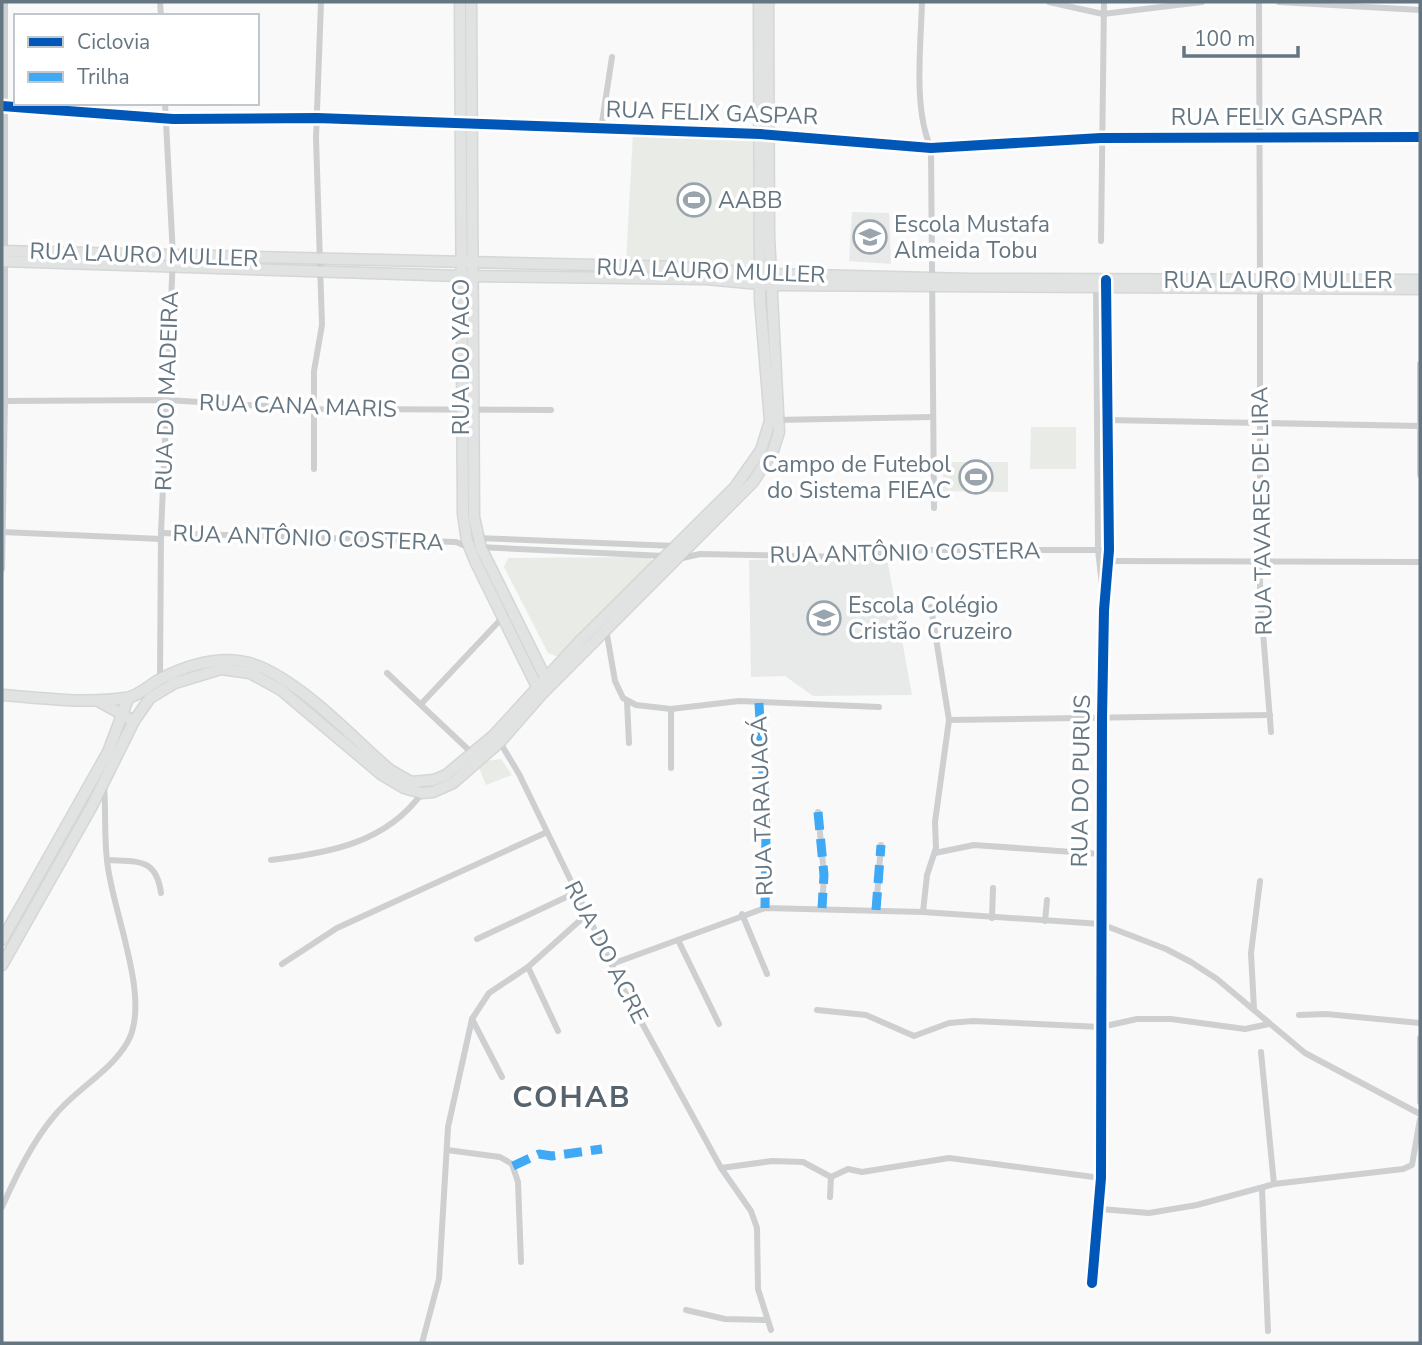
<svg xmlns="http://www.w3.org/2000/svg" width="1422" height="1345" viewBox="0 0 1422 1345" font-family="'Nunito Sans',sans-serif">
<rect width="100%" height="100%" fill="#f9f9f9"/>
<g fill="#e8e9e9">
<path d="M852,212L889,213L891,264L849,261Z"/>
<path d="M887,558L912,695L813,696L785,676L751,677L749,560Z"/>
</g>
<g fill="#e8ebe6">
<path d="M633,134L760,138L759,265L626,262Z"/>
<path d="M1031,427H1076V469H1030Z"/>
<path d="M943,462H1008V492L943,491Z"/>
<path d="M648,557L654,562L559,657L548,653L504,567L508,558Z"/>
<path d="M501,759L512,775L486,785L479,768L487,761Z"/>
</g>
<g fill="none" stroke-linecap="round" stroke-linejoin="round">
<defs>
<g id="secondary">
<path d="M460,2L463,514L467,541L476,563L539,691"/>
<path d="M471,2L474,517L481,548L548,683"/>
<path d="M2,251L679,267L771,274L970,279L1420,280"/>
<path d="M2,261L460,276L706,279L771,285L1420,289"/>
<path d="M2,695C43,698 84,704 125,698C138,697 150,684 162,678C194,662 231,652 265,669C309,690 352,737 390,770L411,782L434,780L446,775L494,735L580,641L735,487L761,450L770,421L760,300L759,2"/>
<path d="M100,702L134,721"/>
<path d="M2,940L108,752L128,699"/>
<path d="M2,965L92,806L134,721L150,698L175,683L221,669L250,673L281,690L382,775L404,788L422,793L433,792L453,783L500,742L541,695L753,482L773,451L779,432L769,236L768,2"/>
</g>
</defs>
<use href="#secondary" stroke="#d5d6d7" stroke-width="13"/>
<g stroke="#cecfd0" stroke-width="6">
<path d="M160,2L161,16"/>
<path d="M922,2C921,44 913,109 931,148L934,508"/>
<path d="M1049,2L1103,14L1202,2"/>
<path d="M1259,2L1260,278"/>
<path d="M1279,2L1420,10"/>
<path d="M2,106L173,119L317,118L760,134L931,148L1101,138L1420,137"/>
<path d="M601,129L612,57"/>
<path d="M1101,241L1104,2"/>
<path d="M1096,284L1098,550L1103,594"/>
<path d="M1260,289V595L1271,732"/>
<path d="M1420,364V475"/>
<path d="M4,401L167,400L315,409L551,410"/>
<path d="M775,420L932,417"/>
<path d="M1107,420L1420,426"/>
<path d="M314,469V371L322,325L316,138L321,2"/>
<path d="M2,532L161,539"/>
<path d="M161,533L456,542L468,547"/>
<path d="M476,538L675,546"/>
<path d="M479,547L664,556"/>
<path d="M678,559L700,554L841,557L927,550H1109"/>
<path d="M1104,561L1420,562"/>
<path d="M2,569L5,401V2"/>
<path d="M606,629L615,681L623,698L636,705L671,709L739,701L879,707"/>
<path d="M387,673L473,754"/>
<path d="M160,678L161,533L173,256L165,103"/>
<path d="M627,701L629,743"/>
<path d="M422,703L505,615"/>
<path d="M759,703L766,831L765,908"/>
<path d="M671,709V768"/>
<path d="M949,720L1270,715"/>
<path d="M498,739L519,774L625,992L721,1168L751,1211L757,1228L758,1289L771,1330"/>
<path d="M818,812L824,875L822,908"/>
<path d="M935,853L974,845L1101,854"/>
<path d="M107,860C137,862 156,857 161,893"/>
<path d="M271,860C329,853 386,843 422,793"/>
<path d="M876,910L881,845"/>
<path d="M923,912L927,875L936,848L935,822L949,720L931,607"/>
<path d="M742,914L767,974"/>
<path d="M992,918L993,888"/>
<path d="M1045,921L1047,900"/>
<path d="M477,939L575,893"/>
<path d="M678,940L719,1024"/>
<path d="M282,964L337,928L545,833"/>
<path d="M612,964L765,908L923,912L1101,924L1166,949L1191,962L1217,979L1305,1053L1420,1114"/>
<path d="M528,967L558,1031"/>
<path d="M1254,1009L1251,953L1260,881"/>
<path d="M817,1010L866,1015L914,1036L949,1023L973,1021L1101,1027L1137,1019H1171L1245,1029L1269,1024"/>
<path d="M1299,1015L1326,1014L1420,1023"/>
<path d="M472,1019L502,1077"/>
<path d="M1420,1038V1102"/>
<path d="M1261,1052L1274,1184"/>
<path d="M447,1150L500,1157L512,1164L518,1182L521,1262"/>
<path d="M721,1168L772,1161L803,1162L831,1177L830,1197"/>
<path d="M831,1177L848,1169L862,1172L949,1158L1101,1178"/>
<path d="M1262,1189L1268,1331"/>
<path d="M2,1207C16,1176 32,1142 55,1115C76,1089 110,1072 127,1043C153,1000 111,909 107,860C104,835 106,810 104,785"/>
<path d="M1100,1209L1149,1213L1197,1205L1274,1184L1403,1169L1412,1165L1420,1119"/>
<path d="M1092,1283L1101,1178L1102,719L1104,610L1109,550L1105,285"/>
<path d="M686,1310L725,1319L766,1320"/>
<path d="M422,1343L439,1279L448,1127L472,1019L489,993L528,967L586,915"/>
</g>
<use href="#secondary" stroke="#e1e2e2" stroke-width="10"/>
<g stroke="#3fa9f5" stroke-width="9" stroke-dasharray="18 9" stroke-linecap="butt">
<path d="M759,703L766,831L765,908"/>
<path d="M818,812L824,875L822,908"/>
<path d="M876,910L881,845"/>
<path d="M513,1166L539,1154L552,1156L602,1149"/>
</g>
<defs>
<g id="cycleway">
<path d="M2,106L173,119L317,118L760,134L931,148L1101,138L1420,137"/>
<path d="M1092,1283L1101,1178L1102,719L1104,610L1109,550L1106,280"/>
</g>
</defs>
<use href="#cycleway" stroke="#fff" stroke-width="15"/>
<use href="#cycleway" stroke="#0057b8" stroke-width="10"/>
</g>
<defs>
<symbol id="stadium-ring" viewBox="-11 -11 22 22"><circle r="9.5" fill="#fff" stroke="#99a4ac" stroke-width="1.5"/><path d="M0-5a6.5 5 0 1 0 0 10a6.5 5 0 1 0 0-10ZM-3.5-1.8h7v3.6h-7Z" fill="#99a4ac"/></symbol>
<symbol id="school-ring" viewBox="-11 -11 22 22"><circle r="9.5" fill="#fff" stroke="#99a4ac" stroke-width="1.5"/><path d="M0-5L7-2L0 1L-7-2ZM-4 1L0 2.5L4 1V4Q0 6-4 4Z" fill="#99a4ac"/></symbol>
</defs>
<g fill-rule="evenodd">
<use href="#stadium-ring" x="675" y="181" width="38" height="38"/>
<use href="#school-ring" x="851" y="218" width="38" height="38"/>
<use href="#stadium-ring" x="957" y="458" width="38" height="38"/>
<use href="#school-ring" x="805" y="599" width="38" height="38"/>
</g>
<g text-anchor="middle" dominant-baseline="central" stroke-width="7" stroke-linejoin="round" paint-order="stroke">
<g font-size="23" fill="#657683" stroke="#fff">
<text transform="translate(712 113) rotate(2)">RUA FELIX GASPAR</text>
<text x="1277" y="117">RUA FELIX GASPAR</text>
<text transform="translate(144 255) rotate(2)">RUA LAURO MULLER</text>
<text transform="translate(711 271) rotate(2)">RUA LAURO MULLER</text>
<text x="1278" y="280">RUA LAURO MULLER</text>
<text transform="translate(461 357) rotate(-90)">RUA DO YACO</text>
<text transform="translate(167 391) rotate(-88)">RUA DO MADEIRA</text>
<text transform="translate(298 406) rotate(2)">RUA CANA MARIS</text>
<text transform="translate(1262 511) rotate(-91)">RUA TAVARES DE LIRA</text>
<text transform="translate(308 538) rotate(2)">RUA ANTÔNIO COSTERA</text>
<text transform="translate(905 553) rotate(-1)">RUA ANTÔNIO COSTERA</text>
<text transform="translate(1081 781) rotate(-89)">RUA DO PURUS</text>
<text transform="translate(762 806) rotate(-92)">RUA TARAUACÁ</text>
<text transform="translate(606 952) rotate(63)">RUA DO ACRE</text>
</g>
<g font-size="23" fill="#657683" stroke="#fff" text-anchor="start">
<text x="718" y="200">AABB</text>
<text x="894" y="224">Escola Mustafa<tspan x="894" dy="26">Almeida Tobu</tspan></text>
<text x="951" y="464" text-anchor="end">Campo de Futebol<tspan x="951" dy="26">do Sistema FIEAC</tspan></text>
<text x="848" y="605">Escola Colégio<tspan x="848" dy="26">Cristão Cruzeiro</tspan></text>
</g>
<g font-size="30" font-weight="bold" letter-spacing="2" fill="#57646e" stroke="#fff">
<text x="572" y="1097">COHAB</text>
</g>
</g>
<rect width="1422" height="1345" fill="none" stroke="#657683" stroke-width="7"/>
<rect x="14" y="14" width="245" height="91" fill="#ffffff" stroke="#c1c8cd" stroke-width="2"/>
<rect x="28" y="37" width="35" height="10" fill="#0057b8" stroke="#c1c8cd" stroke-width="2"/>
<text x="77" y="49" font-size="21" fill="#657683">Ciclovia</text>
<rect x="28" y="72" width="35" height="10" fill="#3fa9f5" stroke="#c1c8cd" stroke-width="2"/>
<text x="77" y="84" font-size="21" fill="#657683">Trilha</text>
<path d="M1184 46v10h114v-10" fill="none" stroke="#657683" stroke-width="3.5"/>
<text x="1194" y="46" font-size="21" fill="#657683" stroke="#ffffff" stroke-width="5" paint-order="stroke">100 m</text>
</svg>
